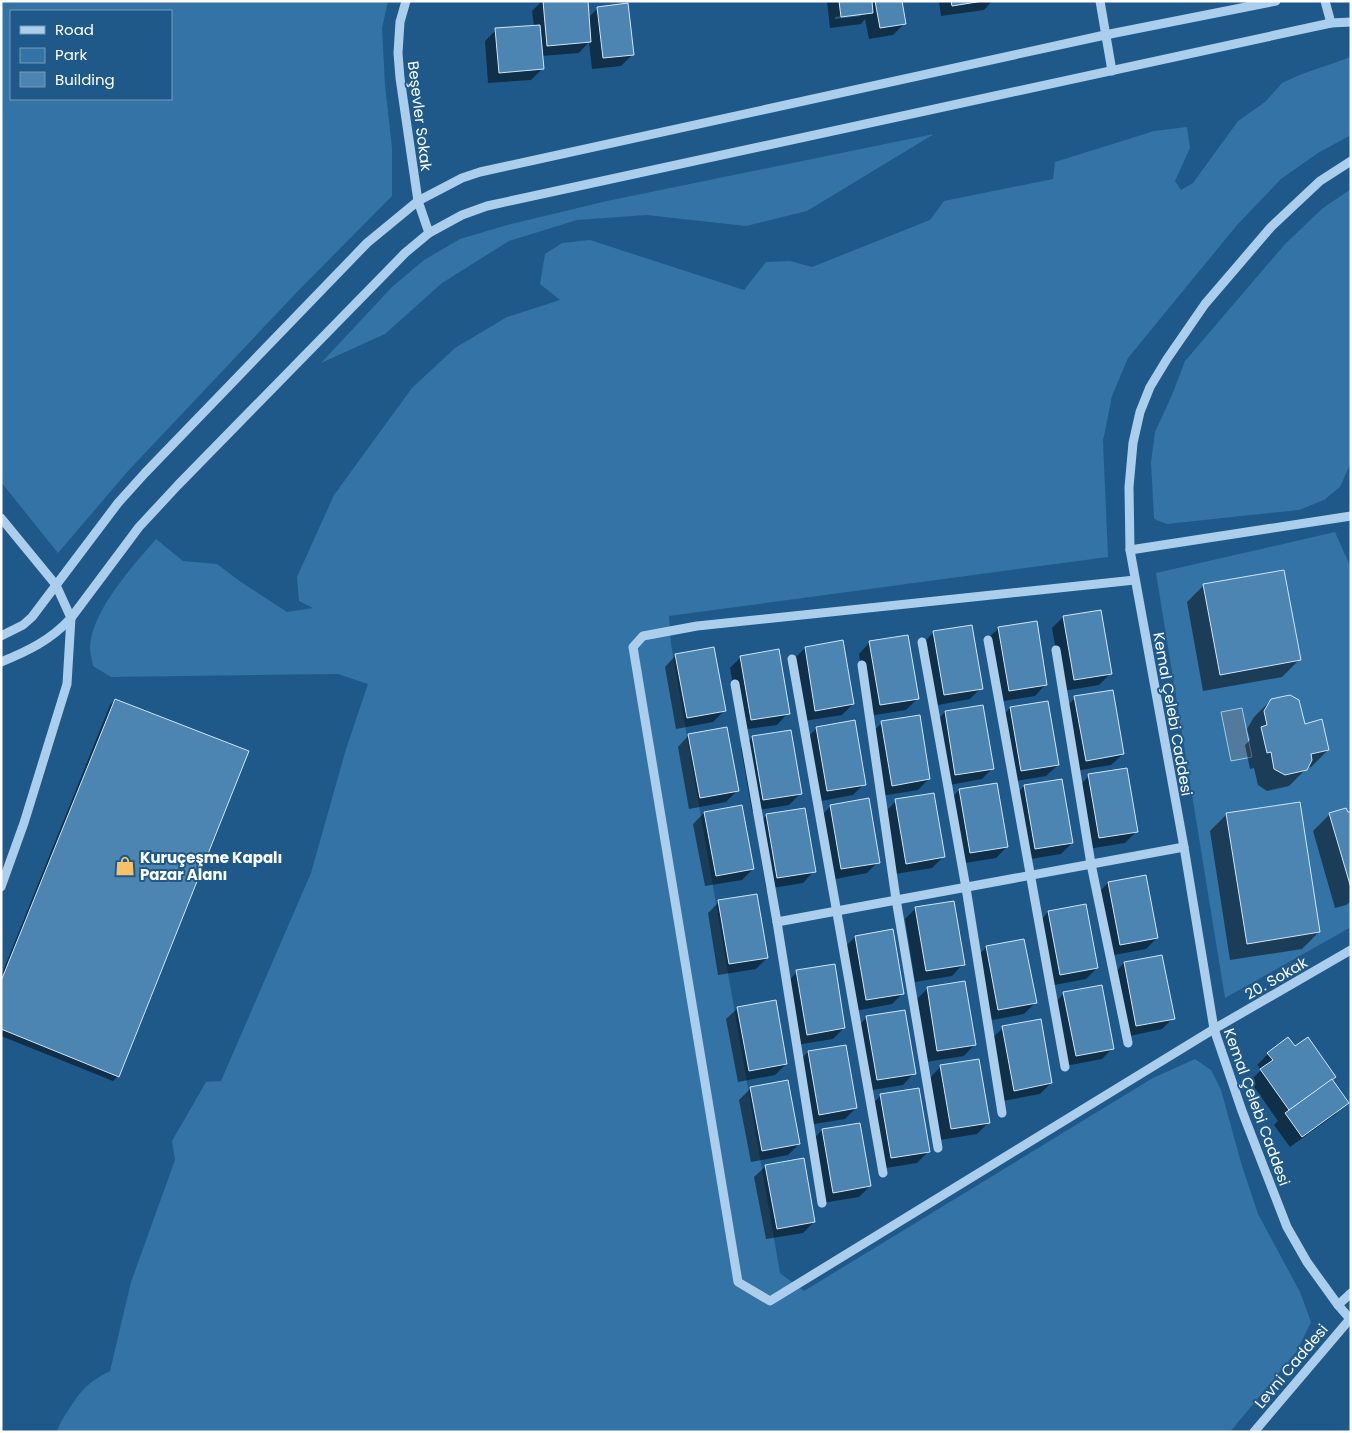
<svg xmlns="http://www.w3.org/2000/svg" width="1352" height="1433" viewBox="0 0 1352 1433" font-family="Poppins,sans-serif">
<rect width="100%" height="100%" fill="#1f5989"/>
<g fill="#3373a6" fill-rule="evenodd">
<path d="M1,1H388L382,28L385,85L392,148V196L296,293L128,471L58,553L1,482ZM171,11V99H11V11Z"/>
<path d="M1351,57V135L1318,153L1281,179L1237,225L1128,358L1112,396L1103,441L1108,557L669,616L671,644L780,1273L804,1291L1153,1078L1195,1059L1211,1070L1221,1090L1242,1166L1258,1214L1300,1292L1311,1322L1297,1351L1230,1432H57C59,1424 63,1418 68,1411C80,1391 89,1381 110,1371L131,1282L175,1160L172,1141L206,1082L221,1081L311,873L346,749L368,684L338,674L111,677L93,666C92,660 90,653 90,647C92,610 133,566 156,539L183,561L217,564L241,582L287,612L313,608L299,601L297,577L334,495L412,388L455,348L507,317L560,300L540,284L545,254L562,243L590,240L744,290L766,262L790,261L812,267L930,220L944,201L1053,179L1055,162L1154,131L1187,127L1190,148L1175,181L1181,190L1193,183L1238,121L1265,102L1282,83L1302,74Z"/>
<path d="M934,134L807,211L746,226L646,215L577,220L509,241L442,283L385,334L321,363L392,287L424,260L460,239L507,225L607,201Z"/>
<path d="M1351,189V462L1340,487L1324,500L1299,510L1167,524L1154,519L1151,462L1155,432L1172,395L1185,361L1286,243L1323,208Z"/>
<path d="M1335,532L1351,568V927L1225,998L1156,573Z"/>
</g>
<path fill="#527a9c" stroke="#9ecbec" d="M1242,708L1252,757L1231,761L1221,712Z"/>
<g fill="#0007" fill-rule="evenodd">
<path d="M542,1H586L588,18L598,8L632,55L621,66L592,69L589,42L579,53L541,56L542,69L531,80L488,83L485,41L496,30L534,26L532,11Z"/>
<path d="M827,1H900L904,24L893,35L869,39L865,19L861,24L830,28ZM861,13V16L835,19V17Z"/>
<path d="M939,1H992L984,10L941,16Z"/>
<path d="M1204,585L1299,660L1282,677L1203,691L1187,602Z"/>
<path d="M1063,617L1111,673L1099,685L1063,691L1052,628Z"/>
<path d="M999,628L1046,684L1035,696L998,702L987,639Z"/>
<path d="M934,632L981,688L970,699L933,706L922,644Z"/>
<path d="M870,642L917,699L906,710L869,716L859,654Z"/>
<path d="M805,648L853,704L842,715L804,721L794,659Z"/>
<path d="M676,655L724,711L713,722L676,729L665,667Z"/>
<path d="M741,657L788,713L777,725L741,730L730,668Z"/>
<path d="M1075,698L1123,754L1111,765L1075,771L1064,709Z"/>
<path d="M115,700L118,1076L113,1081L1,1036V976L110,705Z"/>
<path d="M1271,700L1304,725L1328,750L1311,767L1307,768L1289,786L1267,791L1258,785L1254,768L1250,769L1245,745L1250,740L1247,729L1254,717Z"/>
<path d="M1010,708L1058,765L1046,776L1010,782L999,720Z"/>
<path d="M945,712L993,768L982,779L944,786L934,724Z"/>
<path d="M882,723L929,779L918,790L881,796L870,734Z"/>
<path d="M817,728L864,784L853,795L816,802L806,739Z"/>
<path d="M689,735L737,791L726,802L689,809L678,747Z"/>
<path d="M753,737L800,794L789,805L752,811L741,748Z"/>
<path d="M1089,776L1137,831L1125,843L1088,849L1078,787Z"/>
<path d="M1024,786L1072,843L1061,854L1024,860L1013,798Z"/>
<path d="M959,790L1007,847L996,858L959,864L948,802Z"/>
<path d="M896,801L943,857L932,868L895,874L885,812Z"/>
<path d="M831,806L878,862L867,873L830,880L820,817Z"/>
<path d="M704,813L753,869L742,880L705,886L693,824Z"/>
<path d="M1351,813V901L1346,905L1335,908L1313,831L1330,814Z"/>
<path d="M1227,814L1319,932L1302,949L1230,960L1210,831Z"/>
<path d="M767,815L814,871L803,883L766,889L756,826Z"/>
<path d="M1108,883L1157,938L1146,949L1109,956L1097,894Z"/>
<path d="M719,902L767,958L756,969L718,975L708,913Z"/>
<path d="M1085,906L1097,968L1086,979L1049,986L1037,924L1048,912Z"/>
<path d="M916,908L963,964L952,976L915,982L905,919Z"/>
<path d="M855,937L903,993L892,1004L855,1011L844,948Z"/>
<path d="M987,947L1035,1003L1024,1014L987,1021L975,958Z"/>
<path d="M1124,963L1173,1018L1162,1029L1125,1037L1113,974Z"/>
<path d="M797,972L844,1028L833,1039L796,1045L786,983Z"/>
<path d="M928,988L975,1044L964,1056L926,1062L916,1000Z"/>
<path d="M1064,993L1113,1048L1102,1059L1065,1066L1053,1005Z"/>
<path d="M738,1008L786,1064L775,1075L738,1082L726,1019Z"/>
<path d="M867,1017L914,1073L903,1085L866,1091L856,1029Z"/>
<path d="M1003,1028L1051,1083L1040,1094L1003,1101L991,1039Z"/>
<path d="M845,1046L856,1108L845,1119L808,1125L797,1063L808,1052Z"/>
<path d="M1294,1048L1331,1080L1347,1102L1336,1114L1290,1147L1274,1125L1278,1121L1250,1081L1261,1070L1257,1065L1268,1054Z"/>
<path d="M941,1066L988,1123L977,1134L940,1140L930,1078Z"/>
<path d="M750,1089L799,1144L788,1155L751,1162L739,1100Z"/>
<path d="M881,1095L929,1151L917,1163L880,1169L870,1107Z"/>
<path d="M822,1130L870,1186L859,1197L822,1203L811,1141Z"/>
<path d="M766,1166L814,1222L803,1233L766,1239L754,1177Z"/>
</g>
<g fill="#4c85b2" stroke="#cfe6f8">
<path d="M543,1H588L591,42L547,46Z"/>
<path d="M839,1H872L873,13L841,17Z"/>
<path d="M875,1H902L906,24L880,28Z"/>
<path d="M951,1H983L952,6Z"/>
<path d="M628,3L634,55L603,58L597,7Z"/>
<path d="M540,25L544,69L499,73L495,28Z"/>
<path d="M1284,570L1301,660L1220,675L1203,584Z"/>
<path d="M1101,610L1112,674L1074,680L1063,616Z"/>
<path d="M1037,621L1047,685L1009,691L998,627Z"/>
<path d="M972,625L983,689L944,695L933,631Z"/>
<path d="M908,635L919,699L880,705L869,641Z"/>
<path d="M843,640L854,704L815,711L805,647Z"/>
<path d="M714,647L726,711L687,718L675,654Z"/>
<path d="M779,649L790,714L751,720L740,656Z"/>
<path d="M1113,690L1124,754L1086,761L1074,696Z"/>
<path d="M1290,695L1299,700L1305,724L1322,719L1329,750L1311,754L1312,760L1307,770L1285,775L1274,769L1271,752L1267,753L1261,727L1267,725L1264,711L1271,699Z"/>
<path d="M115,699L249,751L119,1077L1,1029V981Z"/>
<path d="M1048,701L1059,765L1021,771L1010,707Z"/>
<path d="M983,705L994,769L955,775L945,711Z"/>
<path d="M920,715L930,779L892,786L881,721Z"/>
<path d="M855,720L866,785L827,791L816,727Z"/>
<path d="M727,727L739,791L700,798L688,734Z"/>
<path d="M791,730L802,794L763,800L752,736Z"/>
<path d="M1127,768L1138,832L1099,838L1088,774Z"/>
<path d="M1062,779L1073,843L1035,849L1024,785Z"/>
<path d="M997,783L1008,847L970,853L959,789Z"/>
<path d="M934,793L945,857L906,864L895,799Z"/>
<path d="M869,798L880,863L841,869L830,805Z"/>
<path d="M1300,802L1320,932L1247,944L1226,813Z"/>
<path d="M742,805L754,869L716,876L704,812Z"/>
<path d="M805,808L816,872L777,878L766,814Z"/>
<path d="M1346,808L1348,812H1351V888L1329,813Z"/>
<path d="M1146,875L1158,938L1120,945L1108,882Z"/>
<path d="M757,894L768,958L729,964L718,900Z"/>
<path d="M954,901L965,965L926,971L915,907Z"/>
<path d="M1086,904L1098,968L1060,975L1048,911Z"/>
<path d="M893,929L904,994L866,1000L855,936Z"/>
<path d="M1024,939L1037,1003L998,1010L986,946Z"/>
<path d="M1162,955L1175,1019L1136,1026L1124,962Z"/>
<path d="M835,964L845,1028L807,1035L796,970Z"/>
<path d="M965,981L976,1045L937,1051L927,987Z"/>
<path d="M1102,985L1114,1049L1076,1056L1063,992Z"/>
<path d="M776,1000L787,1064L749,1071L737,1007Z"/>
<path d="M905,1010L916,1074L877,1080L866,1016Z"/>
<path d="M1041,1019L1052,1083L1014,1091L1002,1026Z"/>
<path d="M1288,1037L1295,1046L1308,1037L1336,1077L1289,1110L1260,1069L1273,1060L1267,1053Z"/>
<path d="M846,1045L857,1108L819,1115L808,1051Z"/>
<path d="M979,1059L990,1123L951,1129L940,1065Z"/>
<path d="M1332,1079L1349,1103L1302,1137L1285,1113Z"/>
<path d="M788,1080L800,1144L762,1151L750,1087Z"/>
<path d="M919,1088L930,1152L891,1158L880,1094Z"/>
<path d="M860,1123L871,1186L833,1193L822,1129Z"/>
<path d="M804,1158L815,1222L777,1229L765,1165Z"/>
</g>
<g fill="none" stroke-linecap="round" stroke-linejoin="round">
<g stroke="#aaceeb" stroke-width="9">
<path d="M406,1L400,22L398,53L400,78L418,201L429,233"/>
<path d="M1100,1L1112,71"/>
<path d="M1325,1L1331,23"/>
<path d="M1351,161L1320,181L1271,227L1205,304L1167,359L1150,387L1140,412L1133,443L1129,487L1130,550L1184,847L1214,1029L1242,1111L1287,1227L1307,1262L1338,1305L1351,1320"/>
<path d="M1,518L56,585L71,618L67,684L24,823L1,887"/>
<path d="M1130,550L1351,516"/>
<path d="M1135,580L697,626L643,636L633,647L738,1282L770,1301L1214,1029L1351,950"/>
<path d="M1,636L23,625L32,617L118,503L145,473L367,243L418,201L462,178L480,172L1105,35L1276,1"/>
<path d="M988,640L1065,1067"/>
<path d="M922,642L966,888L1002,1113"/>
<path d="M1056,650L1091,864L1128,1043"/>
<path d="M792,659L883,1173"/>
<path d="M1,662C28,651 51,640 71,618L139,527L178,485L405,253L429,233L462,215L487,206L1331,23L1351,22"/>
<path d="M862,665L896,899L938,1148"/>
<path d="M735,684L777,922L822,1203"/>
<path d="M777,922L1184,847"/>
<path d="M1338,1305L1351,1293"/>
<path d="M1254,1432L1350,1319"/>
</g>
</g>
<defs>
<symbol id="shop-bare" viewBox="-9 -9 18 18"><path d="M-5-2.5h2.3a2.7 3.5 0 0 1 5.4 0H5L5.5 6h-11ZM-1.5-2.5h3a1.5 2.3 0 0 0-3 0Z" fill="#f9c06a" stroke="#1f5989" stroke-width="2.5" paint-order="stroke"/></symbol>
</defs>
<g fill-rule="evenodd">
<use href="#shop-bare" x="111" y="852" width="28" height="28"/>
</g>
<g text-anchor="middle" dominant-baseline="central" stroke-width="4" stroke-linejoin="round" paint-order="stroke">
<g font-size="15" fill="#fff" stroke="#1f5989">
<text transform="translate(420 116) rotate(83)">Beşevler Sokak</text>
<text transform="translate(1173 714) rotate(80)">Kemal Çelebi Caddesi</text>
<text transform="translate(1276 978) rotate(-30)">20. Sokak</text>
<text transform="translate(1257 1107) rotate(70)">Kemal Çelebi Caddesi</text>
<text transform="translate(1291 1366) rotate(-50)">Levni Caddesi</text>
</g>
<g font-size="15" font-weight="bold" fill="#fff" stroke="#1f5989" text-anchor="start">
<text x="140" y="857">Kuruçeşme Kapalı<tspan x="140" dy="17">Pazar Alanı</tspan></text>
</g>
</g>
<rect width="1352" height="1433" fill="none" stroke="#ffffff" stroke-width="5"/>
<rect x="10" y="10" width="162" height="90" fill="#1f5989" stroke="#799bb8"/>
<rect x="20" y="26" width="25" height="8" fill="#aaceeb" stroke="#799bb8"/>
<text x="55" y="35" font-size="15" fill="#ffffff">Road</text>
<rect x="20" y="48" width="25" height="15" fill="#3373a6" stroke="#799bb8"/>
<text x="55" y="60" font-size="15" fill="#ffffff">Park</text>
<rect x="20" y="72" width="25" height="15" fill="#4c85b2" stroke="#799bb8"/>
<text x="55" y="85" font-size="15" fill="#ffffff">Building</text>
</svg>
